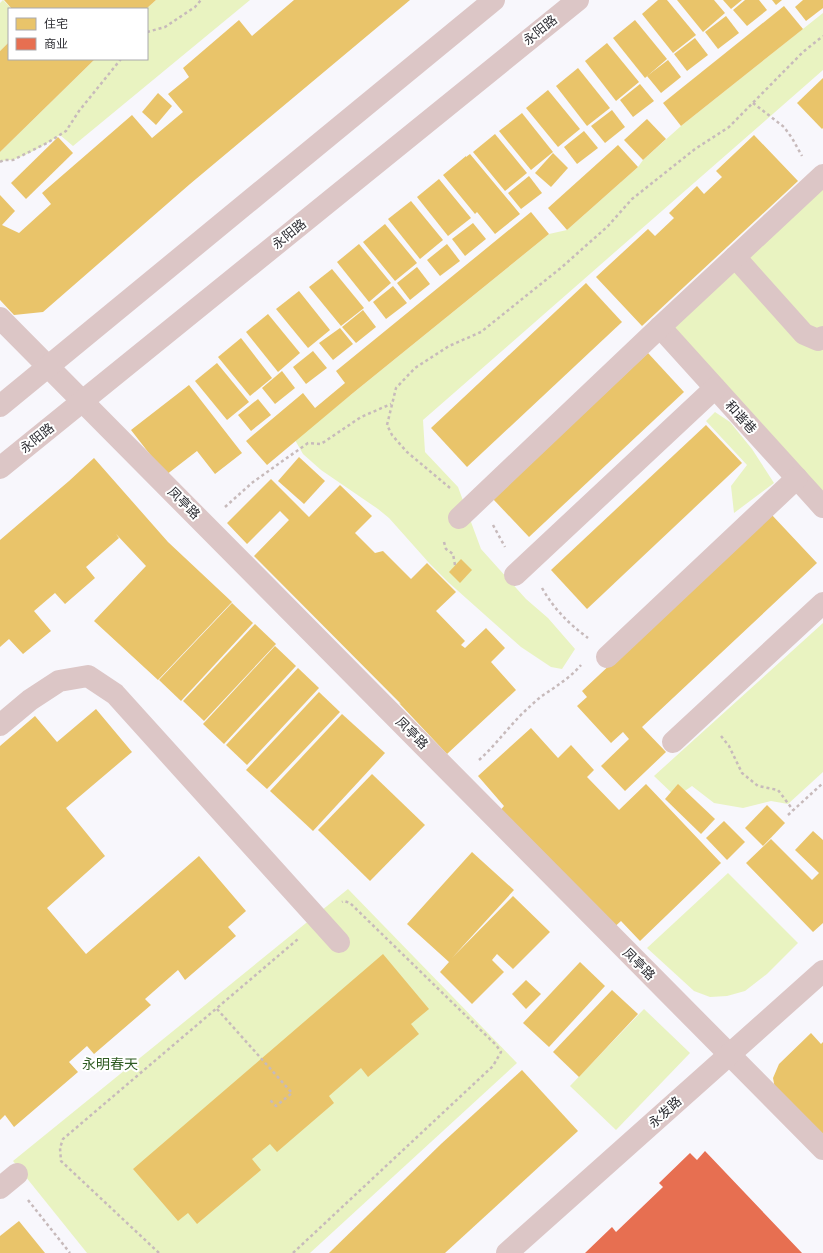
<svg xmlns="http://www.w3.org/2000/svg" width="823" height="1253" viewBox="0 0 823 1253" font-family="'Asap Condensed','Noto Sans SC',sans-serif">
<rect width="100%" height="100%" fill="#f8f7fc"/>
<g fill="#e9f3c1">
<path d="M3,0L12,9H9V42L0,51V3Z"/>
<path d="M156,0H250L73,146L60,135C46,144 31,153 15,159C10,161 5,159 0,162V152L95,59H147L146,9Z"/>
<path d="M823,13V70L423,420L425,452L458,487L481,549L526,599L548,618L575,649L562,669L551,667L521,647L448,582L430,564L389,518L378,509L321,470L303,454L295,440L549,234L567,230L638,167L643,160L681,126Z"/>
<path d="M823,184V503L664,329Z"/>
<path d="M715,412L730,422L752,449L774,483L734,513L731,486L747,465L706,421Z"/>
<path d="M823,623V772L788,804L771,801L743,808L714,803L692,786L676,797L654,776Z"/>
<path d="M728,873L798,943L767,974L745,991L727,996L710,997L694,991L647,948Z"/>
<path d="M348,889L517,1063L310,1253H87L13,1161Z"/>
<path d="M644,1009L690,1053L616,1130L570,1086Z"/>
</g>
<g fill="#e9c46a">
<path d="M4,0H156L146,9H12Z"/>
<path d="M294,0H410L190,184L43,312L14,315L0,300V195L15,211L2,225L19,233L51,204L42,193L132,115L152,138L183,112L168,94L189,77L183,68L239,20L252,36Z"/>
<path d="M658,0H667L696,35L673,53L642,14Z"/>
<path d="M677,0H714L725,13L703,32Z"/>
<path d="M723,0H742L731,9Z"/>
<path d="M745,0H759L767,10L747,26L733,10Z"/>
<path d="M772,0H782L776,5Z"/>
<path d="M803,0H823V8L806,21L795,7Z"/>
<path d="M784,6L803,29L681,126L663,103Z"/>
<path d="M726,16L739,33L718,49L705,32Z"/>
<path d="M635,20L667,59L645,78L613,38Z"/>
<path d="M695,38L708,55L687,71L674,54Z"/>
<path d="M9,42V59H95L0,152V51Z"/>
<path d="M607,43L639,82L616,101L585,61Z"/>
<path d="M668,60L681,77L661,93L647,76Z"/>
<path d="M578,68L610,108L587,126L556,86Z"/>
<path d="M823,78V128L822,129L797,103Z"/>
<path d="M640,84L654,101L633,117L620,100Z"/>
<path d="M548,90L580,129L558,147L526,108Z"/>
<path d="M158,93L172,106L156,125L142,112Z"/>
<path d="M612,110L625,127L605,143L591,126Z"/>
<path d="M522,113L553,152L531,170L499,131Z"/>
<path d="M647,119L666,139L643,160L624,140Z"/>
<path d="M584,131L598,148L577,164L564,147Z"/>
<path d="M495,134L527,173L505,191L473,152Z"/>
<path d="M754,135L798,181L642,326L596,277L648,229L655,236L674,218L669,213L697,186L704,194L722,177L716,171Z"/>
<path d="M58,137L73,153L26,199L11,183Z"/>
<path d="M618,145L638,167L567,230L548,208Z"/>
<path d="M553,153L568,168L551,187L535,173Z"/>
<path d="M470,154L520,214L495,234L477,212L475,214L443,175L466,156V157Z"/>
<path d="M529,176L542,193L521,209L508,193Z"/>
<path d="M439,179L471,218L448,236L417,197Z"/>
<path d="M411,201L443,240L420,259L388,219Z"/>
<path d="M531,212L549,234L353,393L267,465L246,441L303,393L315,408L345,383L336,371Z"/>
<path d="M473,223L486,239L465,256L452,239Z"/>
<path d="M385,224L417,263L395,281L363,242Z"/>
<path d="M359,244L391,283L369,302L337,262Z"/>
<path d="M447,244L460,261L440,276L427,260Z"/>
<path d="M417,267L430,284L410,300L397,283Z"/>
<path d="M332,269L364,308L341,326L309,287Z"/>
<path d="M586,283L622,322L467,467L431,428Z"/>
<path d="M393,286L407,303L386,319L373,302Z"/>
<path d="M299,291L330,330L308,348L276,309Z"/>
<path d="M363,310L376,327L356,343L342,327Z"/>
<path d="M268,314L300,353L278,372L246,332Z"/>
<path d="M340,328L353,344L333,360L319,343Z"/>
<path d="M241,338L272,378L250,396L218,357Z"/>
<path d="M313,351L327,368L306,384L293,367Z"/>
<path d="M648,353L684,392L529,537L493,499Z"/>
<path d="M217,363L249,402L227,420L195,381Z"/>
<path d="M282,371L295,388L275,404L262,388Z"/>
<path d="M189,385L242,453L215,474L197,451L166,475L131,430Z"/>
<path d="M258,399L271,415L251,431L238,415Z"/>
<path d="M706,425L742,463L587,609L551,570Z"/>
<path d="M299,457L325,481L304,504L278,481Z"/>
<path d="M94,458L168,542L232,602L158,680L94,621L146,566L116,534L119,538L86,567L95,578L65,604L55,593L34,611L51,631L23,654L9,639L0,647V540L69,481Z"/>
<path d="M271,479L309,517L340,485L372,516L355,533L375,553L383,551L411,579L427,563L456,592L436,611L465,641L461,645L465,648L486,628L505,648L491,662L516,690L447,754L399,703L401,704L254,556L289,520L280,511L247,544L227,523Z"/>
<path d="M771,514L817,563L642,727L666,752L625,791L601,766L629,739L623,732L611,743L577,706L587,697L582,691Z"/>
<path d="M461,559L472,570L460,583L449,572Z"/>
<path d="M232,603L253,623L181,701L159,680Z"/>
<path d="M255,624L276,644L204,721L183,701Z"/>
<path d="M275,646L296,666L224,744L203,724Z"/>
<path d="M298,668L319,688L247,765L226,745Z"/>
<path d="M319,692L340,712L267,789L246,770Z"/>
<path d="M96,709L132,752L66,808L105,856L47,908L86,954L199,856L246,911L228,927L236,936L185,980L178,970L145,999L151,1005L94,1054L87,1046L69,1062L78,1072L14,1127L5,1115L0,1120V746L35,716L57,742Z"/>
<path d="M342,714L385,753L313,831L270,791Z"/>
<path d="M531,728L558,758L571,745L594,770L587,777L619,810L646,784L721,863L640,941L621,921L610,931L498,813L504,806L478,776Z"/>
<path d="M372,774L425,825L370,881L318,830Z"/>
<path d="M678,784L715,819L701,834L665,799Z"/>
<path d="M767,805L785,823L763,846L745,828Z"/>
<path d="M724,821L745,842L727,860L706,838Z"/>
<path d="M813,831L823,840V923L813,932L746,863L771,839L812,880L819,873L795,850Z"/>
<path d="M472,852L514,890L452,958L513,896L550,932L513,969L497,954L492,960L504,972L472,1004L440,972L449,962L407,924Z"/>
<path d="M383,954L429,1009L411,1024L419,1034L368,1077L361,1068L329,1096L334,1103L277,1152L270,1144L252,1159L261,1170L197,1224L188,1213L178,1221L133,1169Z"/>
<path d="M580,962L605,986L549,1047L523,1023Z"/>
<path d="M526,980L541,994L526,1009L512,994Z"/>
<path d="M612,990L638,1014L579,1077L553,1052Z"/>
<path d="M811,1033L821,1044L823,1042V1141L776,1094L773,1078L779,1064Z"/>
<path d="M522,1070L578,1131L445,1253H329L441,1144Z"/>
<path d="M19,1221L45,1253H0V1236Z"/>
</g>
<path fill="#e76f51" d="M705,1151L802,1253H585L612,1227L616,1232L663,1187L659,1183L690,1153L697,1160Z"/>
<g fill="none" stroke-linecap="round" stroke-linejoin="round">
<g stroke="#c7babb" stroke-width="2.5" stroke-dasharray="3 3" stroke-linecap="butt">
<path d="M147,32L165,27L195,7L201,0"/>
<path d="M753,103L784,127L792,138L802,156"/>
<path d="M0,162L4,160H13L47,143L66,131L79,111L121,59"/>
<path d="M450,488L407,452L392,435L387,425L396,388L415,368L449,346L481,332L562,267L608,226L632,199L695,149L729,127L803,52L823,36"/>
<path d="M225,507L253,482L308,443L321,444L361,417L391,404"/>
<path d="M493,525L505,547"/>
<path d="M444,542L446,549L453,554L455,565"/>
<path d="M542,588C554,609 568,623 588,638"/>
<path d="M721,736L729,746L742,773L758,786L778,790L793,810"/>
<path d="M479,760C496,745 509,726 526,710C532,705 538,698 545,694C558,685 571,677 581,665"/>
<path d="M788,815L823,783"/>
<path d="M217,1009L292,1093L276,1106L269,1099"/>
<path d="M28,1200L70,1253"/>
<path d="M159,1253L61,1161L60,1148L63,1139L298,939"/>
<path d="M293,1253L493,1066L501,1052L496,1045L350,903L344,901L342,902"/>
</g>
<g stroke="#dcc6c6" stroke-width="22">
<path d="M735,257L804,334L818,340L823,337"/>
<path d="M0,318L823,1149"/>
<path d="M660,327L823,507"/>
<path d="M0,406L494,0"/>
<path d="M0,468L578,0"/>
<path d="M459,518L660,327L823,175"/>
<path d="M515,575L715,388"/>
<path d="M607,657L797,478"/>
<path d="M0,725L30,700L59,681L88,676L115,694L339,942"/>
<path d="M673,742L823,603"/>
<path d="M0,1188L17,1174"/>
<path d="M507,1253L823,971"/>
</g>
</g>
<g text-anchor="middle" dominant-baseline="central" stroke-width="4" stroke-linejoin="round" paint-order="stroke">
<g font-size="13" fill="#2b2b31" stroke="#fff">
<text transform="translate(540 30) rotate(-39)">永阳路</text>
<text transform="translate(289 234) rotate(-39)">永阳路</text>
<text transform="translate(741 417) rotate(48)">和谐巷</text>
<text transform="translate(37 438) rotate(-39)">永阳路</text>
<text transform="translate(184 503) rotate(45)">凤亭路</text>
<text transform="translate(412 733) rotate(45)">凤亭路</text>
<text transform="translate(639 964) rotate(45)">凤亭路</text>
<text transform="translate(665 1112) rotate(-42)">永发路</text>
</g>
<g font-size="14" fill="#2e5b22" stroke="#fff">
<text x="110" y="1064">永明春天</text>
</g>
</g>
<rect x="8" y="8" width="140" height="52" fill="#ffffff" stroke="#aaaaad"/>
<rect x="16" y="18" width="20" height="12" fill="#e9c46a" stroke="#aaaaad"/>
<text x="44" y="28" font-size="12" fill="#2b2b31">住宅</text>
<rect x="16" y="38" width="20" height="12" fill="#e76f51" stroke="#aaaaad"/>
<text x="44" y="48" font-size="12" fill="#2b2b31">商业</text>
</svg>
